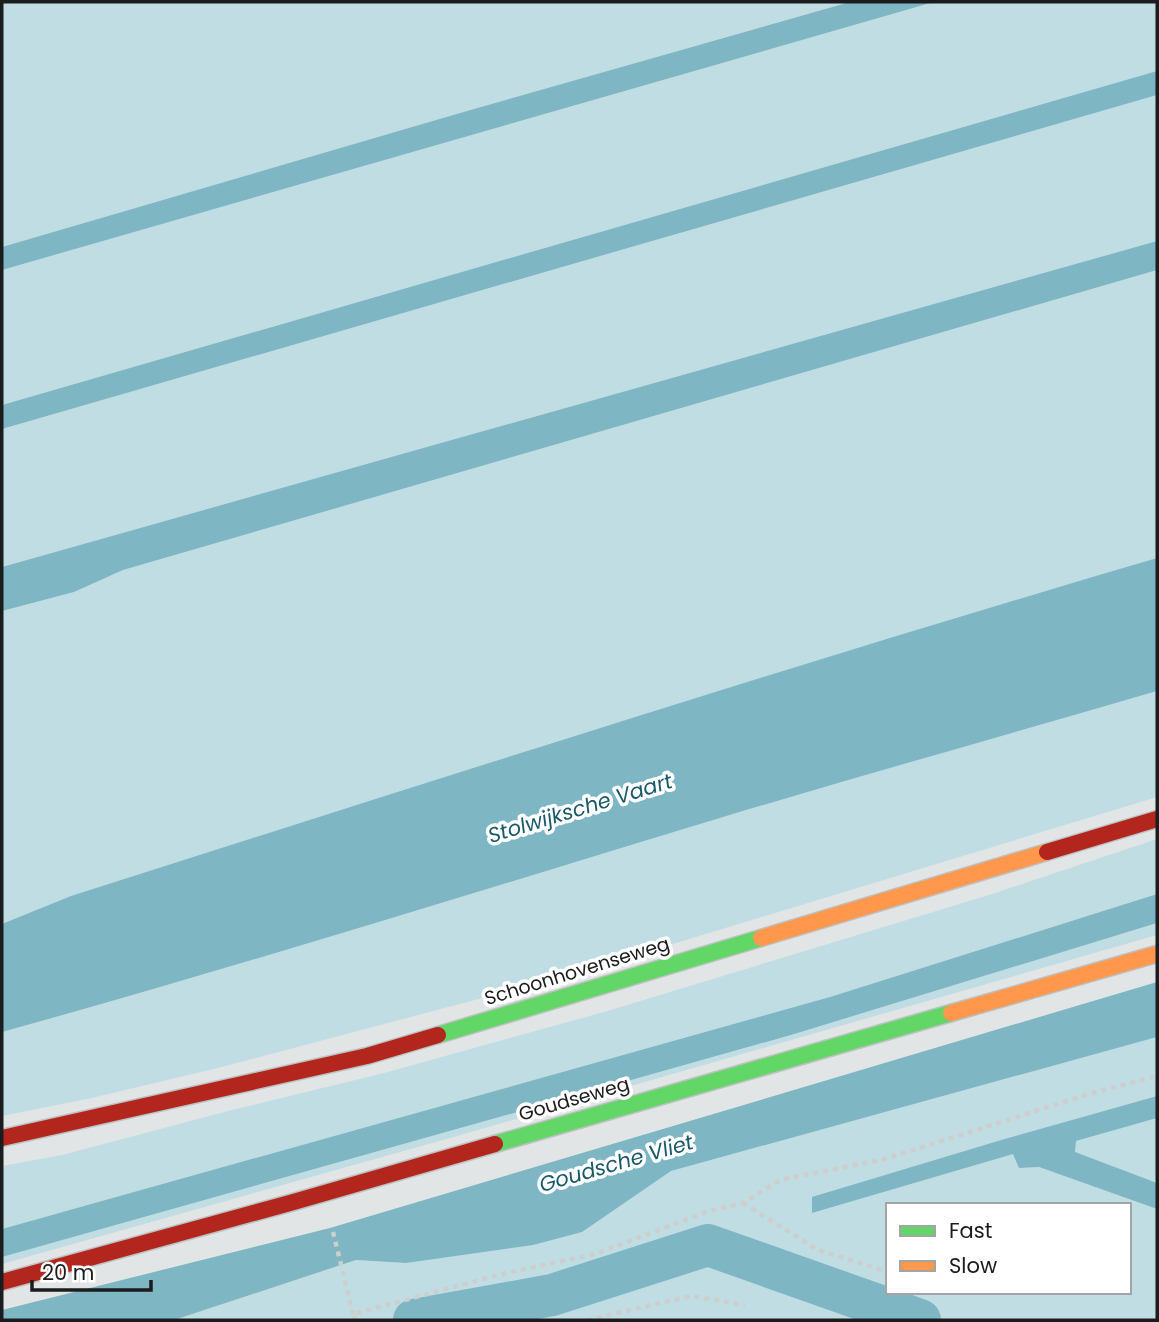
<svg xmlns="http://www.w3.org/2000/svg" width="1159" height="1322" viewBox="0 0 1159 1322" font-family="Poppins,sans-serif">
<rect width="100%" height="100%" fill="#e1e5e6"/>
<g fill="#c0dde4" fill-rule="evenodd">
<path d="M2,2H850L460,113L2,247Z"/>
<path d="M934,2H1157V71L2,405V270Z"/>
<path d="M1157,95V241L2,567V429Z"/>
<path d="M1157,270V558L979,611L548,744L2,924V611L74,592L123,570Z"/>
<path d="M1157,691V797L607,964L505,992L214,1069L87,1099L2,1116V1032C247,964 489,888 733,814C874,772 1016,732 1157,691Z"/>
<path d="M1157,839V894L830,997L2,1229V1166L62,1155L232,1110L384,1073L604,1012L989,895Z"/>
<path d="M1157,923V935L457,1136L2,1264V1257L791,1035Z"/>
<path d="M1157,1037V1096L1008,1138L812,1213L1014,1153L1019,1168L1039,1167L1157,1209V1320H174L356,1260L406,1263L581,1232L671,1171ZM888,1205H1129V1292H888Z"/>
<path d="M1157,1118V1183L1075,1153L1076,1141Z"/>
</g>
<g fill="#7eb6c4">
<path d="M850,2H934L2,270V247L460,113Z"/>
<path d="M1157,71V95L2,429V405Z"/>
<path d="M1157,241V270L123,570L74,592L2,611V567Z"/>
<path d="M1157,558V691C1016,732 874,772 733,814C489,888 247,964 2,1032V924L71,896C432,781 793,665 1157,558Z"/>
<path d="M1157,894V923L791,1035L2,1257V1229L830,997Z"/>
<path d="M1157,982V1037L671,1171L582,1232L533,1245L406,1263L356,1260L174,1320H2V1310L330,1228Z"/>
<path d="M1157,1096V1118L1076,1141L1075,1152L1157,1183V1209L1039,1167L1019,1168L1013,1154L812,1213V1197L1008,1138Z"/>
</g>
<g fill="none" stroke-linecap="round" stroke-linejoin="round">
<path stroke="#7eb6c4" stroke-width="42" d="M414,1320L552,1295L708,1245L920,1320"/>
<defs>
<g id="fast">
<path d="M438,1035L761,938"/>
<path d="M495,1144L951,1013"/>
</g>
<g id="slow">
<path d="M761,938L1047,852"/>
<path d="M951,1013L1157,954"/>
</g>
<g id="jam">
<path d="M1047,852L1157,819"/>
<path d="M2,1138L367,1056L438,1035"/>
<path d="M2,1282L290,1203L495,1144"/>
</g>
</defs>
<use href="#fast" stroke="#bec1c1" stroke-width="19"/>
<use href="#slow" stroke="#bec1c1" stroke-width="19"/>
<use href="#jam" stroke="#bec1c1" stroke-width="19"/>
<g stroke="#cdcece" stroke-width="4.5" stroke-dasharray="5 5" stroke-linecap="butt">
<path d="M743,1203L818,1250L888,1272"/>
<path d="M333,1232L353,1314"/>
<path d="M355,1320L353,1314L498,1275L595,1254L709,1211L743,1203L780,1180L885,1159L1089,1094L1157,1076"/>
<path d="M587,1320L692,1296L745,1305"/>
</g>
<use href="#fast" stroke="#63d668" stroke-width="16"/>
<use href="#slow" stroke="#ff974d" stroke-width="16"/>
<use href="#jam" stroke="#b3261e" stroke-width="16"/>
</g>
<g text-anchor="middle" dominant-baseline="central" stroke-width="7" stroke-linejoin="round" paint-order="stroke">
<g font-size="19" fill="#1a1c1d" stroke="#fff">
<text transform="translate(577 971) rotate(-17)">Schoonhovenseweg</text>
<text transform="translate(574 1099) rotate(-16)">Goudseweg</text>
</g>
<g font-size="21" font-style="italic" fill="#195a69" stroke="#fff">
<text transform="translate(580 808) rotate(-17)">Stolwijksche Vaart</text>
<text transform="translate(616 1163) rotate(-16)">Goudsche Vliet</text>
</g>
</g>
<rect width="1159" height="1322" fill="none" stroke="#1a1c1d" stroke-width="7"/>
<rect x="886" y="1203" width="245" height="91" fill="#ffffff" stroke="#a3a4a5" stroke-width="2"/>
<rect x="900" y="1226" width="35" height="10" fill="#63d668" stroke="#a3a4a5" stroke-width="2"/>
<text x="949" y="1238" font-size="21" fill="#1a1c1d">Fast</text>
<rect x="900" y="1261" width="35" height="10" fill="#ff974d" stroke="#a3a4a5" stroke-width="2"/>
<text x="949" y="1273" font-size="21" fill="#1a1c1d">Slow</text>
<path d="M32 1280v10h119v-10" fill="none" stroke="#1a1c1d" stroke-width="3.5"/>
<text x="42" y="1280" font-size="21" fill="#1a1c1d" stroke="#ffffff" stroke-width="5" paint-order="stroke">20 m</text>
</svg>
